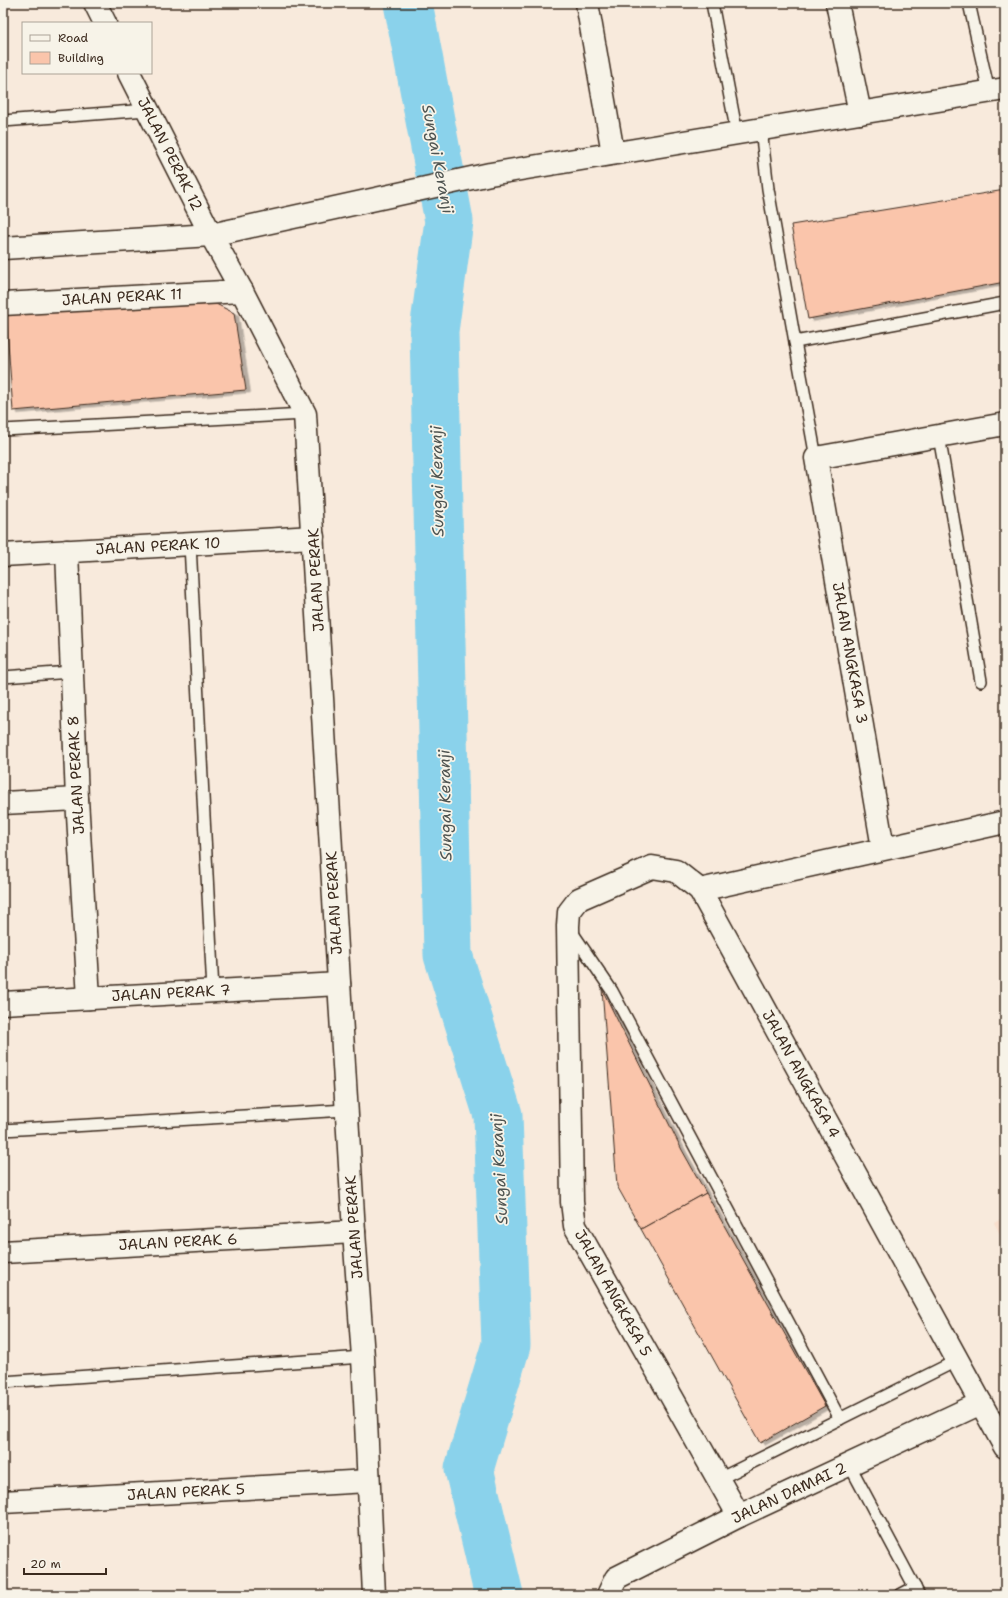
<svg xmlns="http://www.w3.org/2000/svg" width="1008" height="1598" viewBox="0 0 1008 1598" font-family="'Shantell Sans',sans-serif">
<defs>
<filter id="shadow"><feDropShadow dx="4.5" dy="2.5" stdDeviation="0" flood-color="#0004"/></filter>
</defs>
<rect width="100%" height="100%" fill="#f8eadc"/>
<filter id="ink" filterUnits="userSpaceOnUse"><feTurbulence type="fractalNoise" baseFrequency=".025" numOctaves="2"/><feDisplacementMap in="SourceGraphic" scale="8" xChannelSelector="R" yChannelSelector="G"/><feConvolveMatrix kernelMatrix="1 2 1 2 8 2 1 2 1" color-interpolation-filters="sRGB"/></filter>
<g filter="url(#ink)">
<path fill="#f9dfcd" d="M1005,1217V1243L994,1223Z"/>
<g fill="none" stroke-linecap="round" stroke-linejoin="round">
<path stroke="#8ad2eb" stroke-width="49" d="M408,3L449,221L434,331L448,955L498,1115L506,1345L469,1469L499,1595"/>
</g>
<g fill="#fac5ab" stroke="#3b2a1e" filter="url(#shadow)">
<path d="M1005,190V282L808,319L791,225Z"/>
<path d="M216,304L234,313L246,390L13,411L6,315Z"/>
<path d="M602,989L682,1150L706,1193L641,1229L617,1186Z"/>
<path d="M706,1193L825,1406L760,1443L641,1229Z"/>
</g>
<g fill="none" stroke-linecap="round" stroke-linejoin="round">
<defs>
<g id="service">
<path d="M712,3L737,134"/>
<path d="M969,3L989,92"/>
<path d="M3,121L147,110"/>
<path d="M761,129L768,189L795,342"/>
<path d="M3,430L305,414"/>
<path d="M939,436L981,681"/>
<path d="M816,458L795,342L1005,303"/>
<path d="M190,544L213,991"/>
<path d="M3,677L71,672"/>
<path d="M572,932L612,991L840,1419"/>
<path d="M3,1130L346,1110"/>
<path d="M3,1382L363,1357"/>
<path d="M849,1464L919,1595"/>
<path d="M719,1479L958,1360"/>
<path d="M900,1595L915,1587"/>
</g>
<g id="minor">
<path d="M95,3L105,23"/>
<path d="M587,3L613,153"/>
<path d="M837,3L860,113"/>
<path d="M129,73L211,235L242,291L305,414L354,1232L363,1357L374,1595"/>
<path d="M3,248L211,235L490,174L1005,89"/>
<path d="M3,304L242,291"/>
<path d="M67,551L77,799L89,998"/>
<path d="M3,555L313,537"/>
<path d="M3,803L77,799"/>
<path d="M883,848L816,458L1005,424"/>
<path d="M700,890L1005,822"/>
<path d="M3,1003L339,984"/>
<path d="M3,1252L354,1232"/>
<path d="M3,1502L368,1481"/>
<path d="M739,1516L575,1226L572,1202L568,926L569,912L579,899L652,867L676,871L700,890L1005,1447"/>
<path d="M608,1595L616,1578L739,1516L981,1403"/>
</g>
</defs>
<use href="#service" stroke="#3b2a1e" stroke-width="14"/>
<use href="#minor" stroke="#3b2a1e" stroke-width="25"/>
<use href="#service" stroke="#f7f3e8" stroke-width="11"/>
<use href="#minor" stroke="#f7f3e8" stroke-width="22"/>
</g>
</g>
<g text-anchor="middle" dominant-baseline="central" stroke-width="3.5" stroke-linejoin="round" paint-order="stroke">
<g font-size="15" fill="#3b2a1e" stroke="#f7f3e8">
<text transform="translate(170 154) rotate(63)">JALAN PERAK 12</text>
<text transform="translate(122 297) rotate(-3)">JALAN PERAK 11</text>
<text transform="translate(158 546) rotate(-3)">JALAN PERAK 10</text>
<text transform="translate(316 580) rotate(-93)">JALAN PERAK</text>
<text transform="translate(850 653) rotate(80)">JALAN ANGKASA 3</text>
<text transform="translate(76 775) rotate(-93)">JALAN PERAK 8</text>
<text transform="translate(334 903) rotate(-93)">JALAN PERAK</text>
<text transform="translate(171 993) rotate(-3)">JALAN PERAK 7</text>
<text transform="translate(801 1074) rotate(61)">JALAN ANGKASA 4</text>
<text transform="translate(354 1227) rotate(-94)">JALAN PERAK</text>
<text transform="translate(178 1242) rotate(-3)">JALAN PERAK 6</text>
<text transform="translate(613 1293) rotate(61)">JALAN ANGKASA 5</text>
<text transform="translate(186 1492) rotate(-3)">JALAN PERAK 5</text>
<text transform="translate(789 1493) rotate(-25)">JALAN DAMAI 2</text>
</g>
<g font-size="16" font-style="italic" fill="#4f5451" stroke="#f7f3e8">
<text transform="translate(438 159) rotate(79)">Sungai Keranji</text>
<text transform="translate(437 481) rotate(-91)">Sungai Keranji</text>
<text transform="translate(445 805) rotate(-91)">Sungai Keranji</text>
<text transform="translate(499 1169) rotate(-93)">Sungai Keranji</text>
</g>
</g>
<rect width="1008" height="1598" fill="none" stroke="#f7f3e8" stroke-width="16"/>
<rect x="8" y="8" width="992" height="1582" fill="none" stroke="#3b2a1e" stroke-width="1.5" filter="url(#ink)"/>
<rect x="22" y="22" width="130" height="52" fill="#f7f3e8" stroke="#aca397"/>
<rect x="30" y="35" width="20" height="6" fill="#f7f3e8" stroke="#aca397"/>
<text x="58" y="42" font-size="12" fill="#3b2a1e">Road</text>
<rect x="30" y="52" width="20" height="12" fill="#fac5ab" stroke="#aca397"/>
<text x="58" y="62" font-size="12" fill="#3b2a1e">Building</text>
<path d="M24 1568v6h82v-6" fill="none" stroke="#3b2a1e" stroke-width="2"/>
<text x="30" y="1568" font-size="12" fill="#3b2a1e" stroke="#f7f3e8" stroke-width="3" paint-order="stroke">20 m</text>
</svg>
